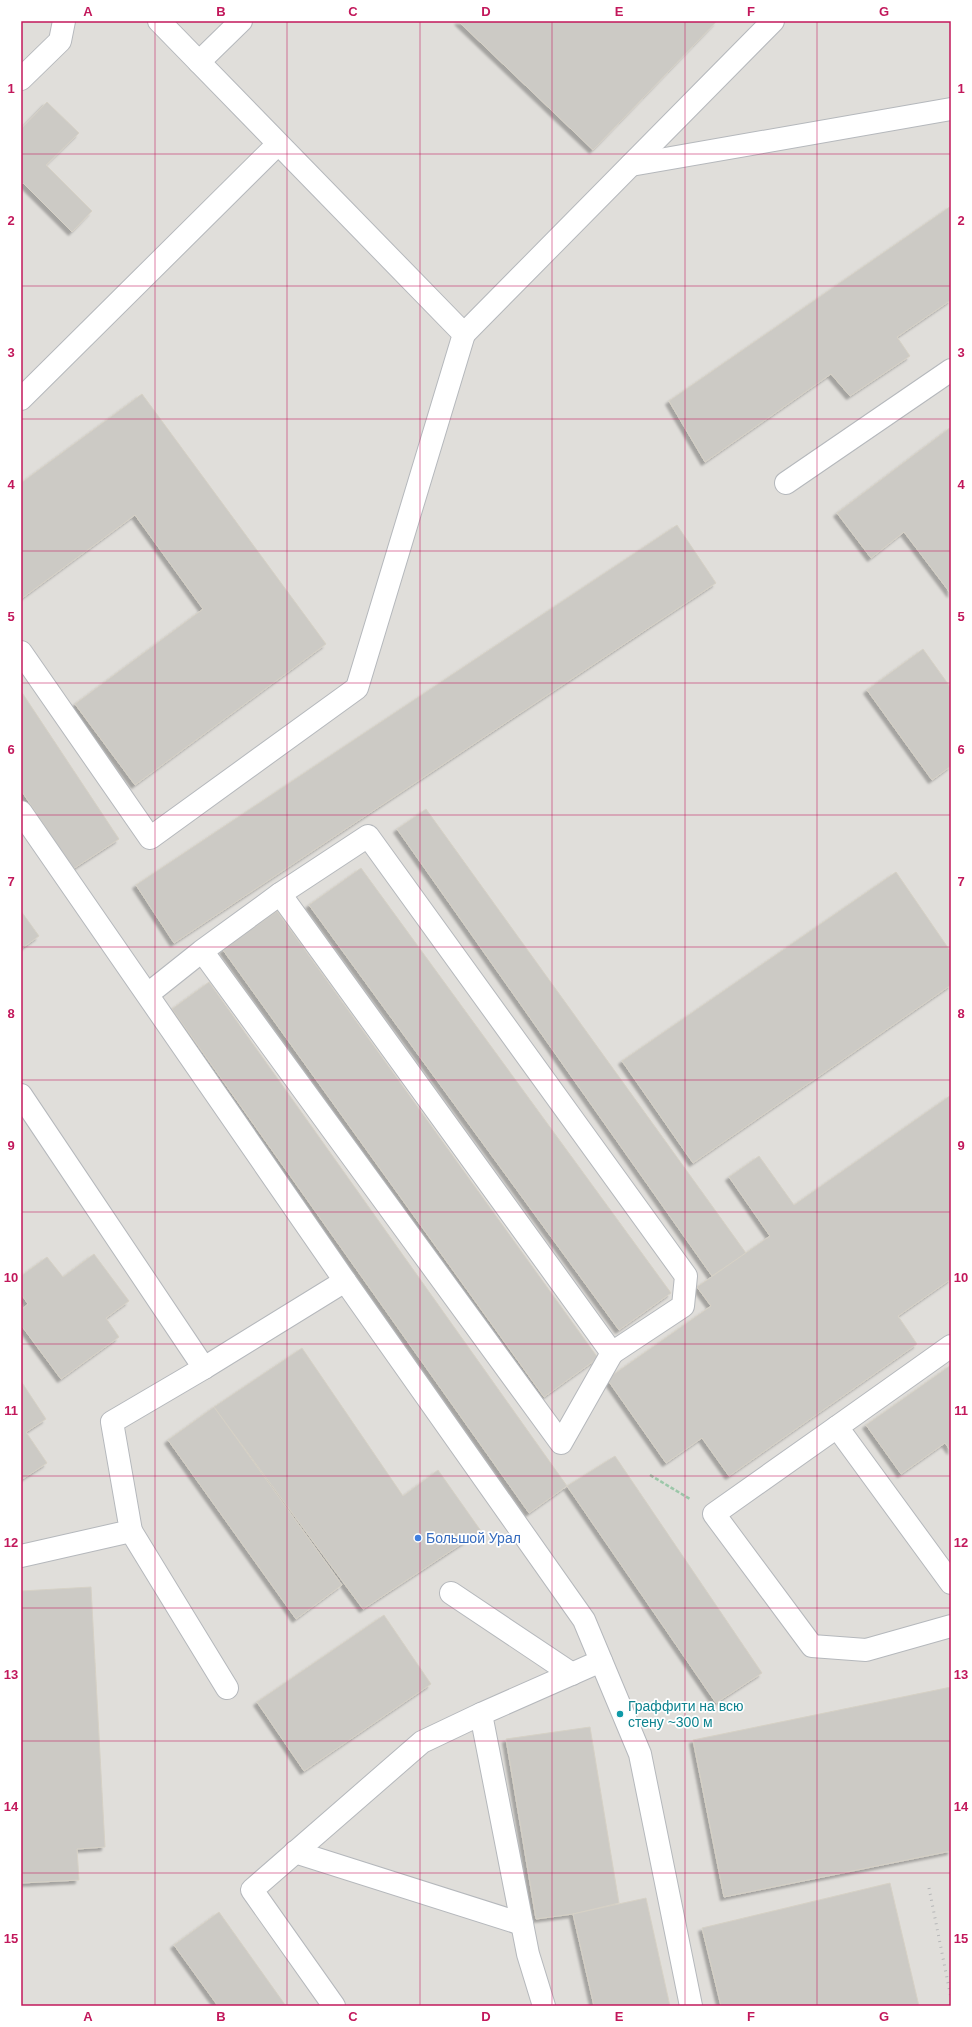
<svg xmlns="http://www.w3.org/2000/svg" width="972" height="2027" viewBox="0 0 972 2027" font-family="Helvetica,sans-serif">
<defs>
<filter id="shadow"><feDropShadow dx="-3.5" dy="3.5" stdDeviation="1" flood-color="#0004"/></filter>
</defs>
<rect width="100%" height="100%" fill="#f1efe8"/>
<rect fill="#e0deda" x="21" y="21" width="930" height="1985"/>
<g fill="#cccac5" stroke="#d6d1c6" filter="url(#shadow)">
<path d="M458,21H717L593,150Z"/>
<path d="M47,102L79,133L46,165L92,211L72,232L23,183L21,185V129Z"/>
<path d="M951,206V300L897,337L910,356L850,396L831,374L705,462L669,401Z"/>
<path d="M142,394L326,644L135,785L75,704L203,609L135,515L21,599V483Z"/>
<path d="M951,427V594L904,532L871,558L837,513Z"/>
<path d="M677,525L716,583L174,943L136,885Z"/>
<path d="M923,649L951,688V766L932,780L867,690Z"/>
<path d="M21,691L119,839L73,869L21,790Z"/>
<path d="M426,809L746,1253L712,1276L397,829Z"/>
<path d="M361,868L671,1293L619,1330L309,905Z"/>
<path d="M896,872L951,952V985L693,1163L622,1061Z"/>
<path d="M21,911L39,936L21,949Z"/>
<path d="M277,911L598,1358L544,1397L223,950Z"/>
<path d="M209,982L567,1486L529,1513L172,1009Z"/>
<path d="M951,1095V1279L898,1316L917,1344L729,1476L702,1438L666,1463L607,1379L711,1306L697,1287L770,1236L729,1177L759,1156L794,1205Z"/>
<path d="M94,1254L129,1301L106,1318L119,1337L61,1379L21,1325V1310L28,1304L21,1294V1276L47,1257L63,1277Z"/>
<path d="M302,1348L403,1496L438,1470L481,1531L363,1609L214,1407Z"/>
<path d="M951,1365V1451L945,1443L901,1474L866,1425Z"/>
<path d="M21,1381L46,1419L26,1432L47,1463L21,1480Z"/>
<path d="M214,1407L342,1585L296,1619L168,1440Z"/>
<path d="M615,1456L762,1673L716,1703L567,1486Z"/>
<path d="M91,1587L105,1847L77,1849L79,1880L21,1883V1591Z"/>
<path d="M384,1615L431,1684L304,1771L257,1702Z"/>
<path d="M951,1687V1851L724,1897L693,1740Z"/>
<path d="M590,1727L619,1903L573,1914L536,1919L506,1739Z"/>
<path d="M890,1883L919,2006H721L702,1928Z"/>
<path d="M646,1898L670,2006H594L573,1914Z"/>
<path d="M219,1912L286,2006H218L174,1945Z"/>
</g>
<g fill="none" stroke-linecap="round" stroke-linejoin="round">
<defs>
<g id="minor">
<path d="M199,62L241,21"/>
<path d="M21,79L60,41L64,21"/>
<path d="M631,165L951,109"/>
<path d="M464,334L773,21"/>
<path d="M21,399L278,144"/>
<path d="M786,483L951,370"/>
<path d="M21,652L150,838L357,688L464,334L159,21"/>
<path d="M21,812L345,1281L584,1620L640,1754L691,2006"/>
<path d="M280,894L368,836L686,1276L683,1306L612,1353"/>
<path d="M148,994L202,951L561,1443L612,1353L280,894L202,951"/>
<path d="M21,1095L204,1368L112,1422L131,1531L21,1556"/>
<path d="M951,1346L837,1427L951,1583"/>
<path d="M204,1368L345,1281"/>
<path d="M837,1427L714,1514L812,1646L866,1650L951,1626"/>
<path d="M131,1531L227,1688"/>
<path d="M451,1593L572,1674"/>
<path d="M295,1852L522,1924"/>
<path d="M334,2006L252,1890L422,1742L481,1714"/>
<path d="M544,2006L528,1954L481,1714L601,1661"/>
</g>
</defs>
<use href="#minor" stroke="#b5b8bc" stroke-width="24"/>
<path stroke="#9cc7a9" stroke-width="2.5" stroke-dasharray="4 2" stroke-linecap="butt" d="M650,1475L690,1499"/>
<use href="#minor" stroke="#fff" stroke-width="22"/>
<path stroke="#b6b7b8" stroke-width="3" stroke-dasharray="1 5" stroke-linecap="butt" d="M929,1888L951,1998"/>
</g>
<path fill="none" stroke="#c2185b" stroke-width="1" stroke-opacity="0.55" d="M155,21V2006M287,21V2006M420,21V2006M552,21V2006M685,21V2006M817,21V2006M21,154H951M21,286H951M21,419H951M21,551H951M21,683H951M21,815H951M21,947H951M21,1080H951M21,1212H951M21,1344H951M21,1476H951M21,1608H951M21,1741H951M21,1873H951"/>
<circle fill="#3f7fe0" stroke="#fff" stroke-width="1.5" cx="418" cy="1538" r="4"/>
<circle fill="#0f9aa8" stroke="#fff" stroke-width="1.5" cx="620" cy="1714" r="4"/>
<g text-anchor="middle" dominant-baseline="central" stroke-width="3.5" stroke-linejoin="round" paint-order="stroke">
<g font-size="14" fill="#366cbe" stroke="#fff" text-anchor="start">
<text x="426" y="1538">Большой Урал</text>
</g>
<g font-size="14" fill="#0d838f" stroke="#fff" text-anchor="start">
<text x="628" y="1706">Граффити на всю<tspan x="628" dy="16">стену ~300 м</tspan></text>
</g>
</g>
<rect width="972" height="2027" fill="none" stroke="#ffffff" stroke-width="44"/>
<rect x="22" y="22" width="928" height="1983" fill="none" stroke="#c2185b" stroke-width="1.5"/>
<g font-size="13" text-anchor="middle" font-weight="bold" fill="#c2185b">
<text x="88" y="16">A</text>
<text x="221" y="16">B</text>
<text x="353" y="16">C</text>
<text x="486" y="16">D</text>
<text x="619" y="16">E</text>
<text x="751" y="16">F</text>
<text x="884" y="16">G</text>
<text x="11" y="93">1</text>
<text x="961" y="93">1</text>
<text x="11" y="225">2</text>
<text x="961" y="225">2</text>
<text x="11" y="357">3</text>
<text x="961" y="357">3</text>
<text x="11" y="489">4</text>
<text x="961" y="489">4</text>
<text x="11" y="621">5</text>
<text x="961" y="621">5</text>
<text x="11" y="754">6</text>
<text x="961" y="754">6</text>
<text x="11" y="886">7</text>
<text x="961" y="886">7</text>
<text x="11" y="1018">8</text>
<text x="961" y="1018">8</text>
<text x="11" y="1150">9</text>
<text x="961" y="1150">9</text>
<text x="11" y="1282">10</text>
<text x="961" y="1282">10</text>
<text x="11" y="1415">11</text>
<text x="961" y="1415">11</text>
<text x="11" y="1547">12</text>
<text x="961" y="1547">12</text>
<text x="11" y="1679">13</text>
<text x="961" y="1679">13</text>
<text x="11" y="1811">14</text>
<text x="961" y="1811">14</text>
<text x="11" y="1943">15</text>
<text x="961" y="1943">15</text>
<text x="88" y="2021">A</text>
<text x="221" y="2021">B</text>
<text x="353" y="2021">C</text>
<text x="486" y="2021">D</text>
<text x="619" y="2021">E</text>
<text x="751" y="2021">F</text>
<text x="884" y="2021">G</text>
</g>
</svg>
